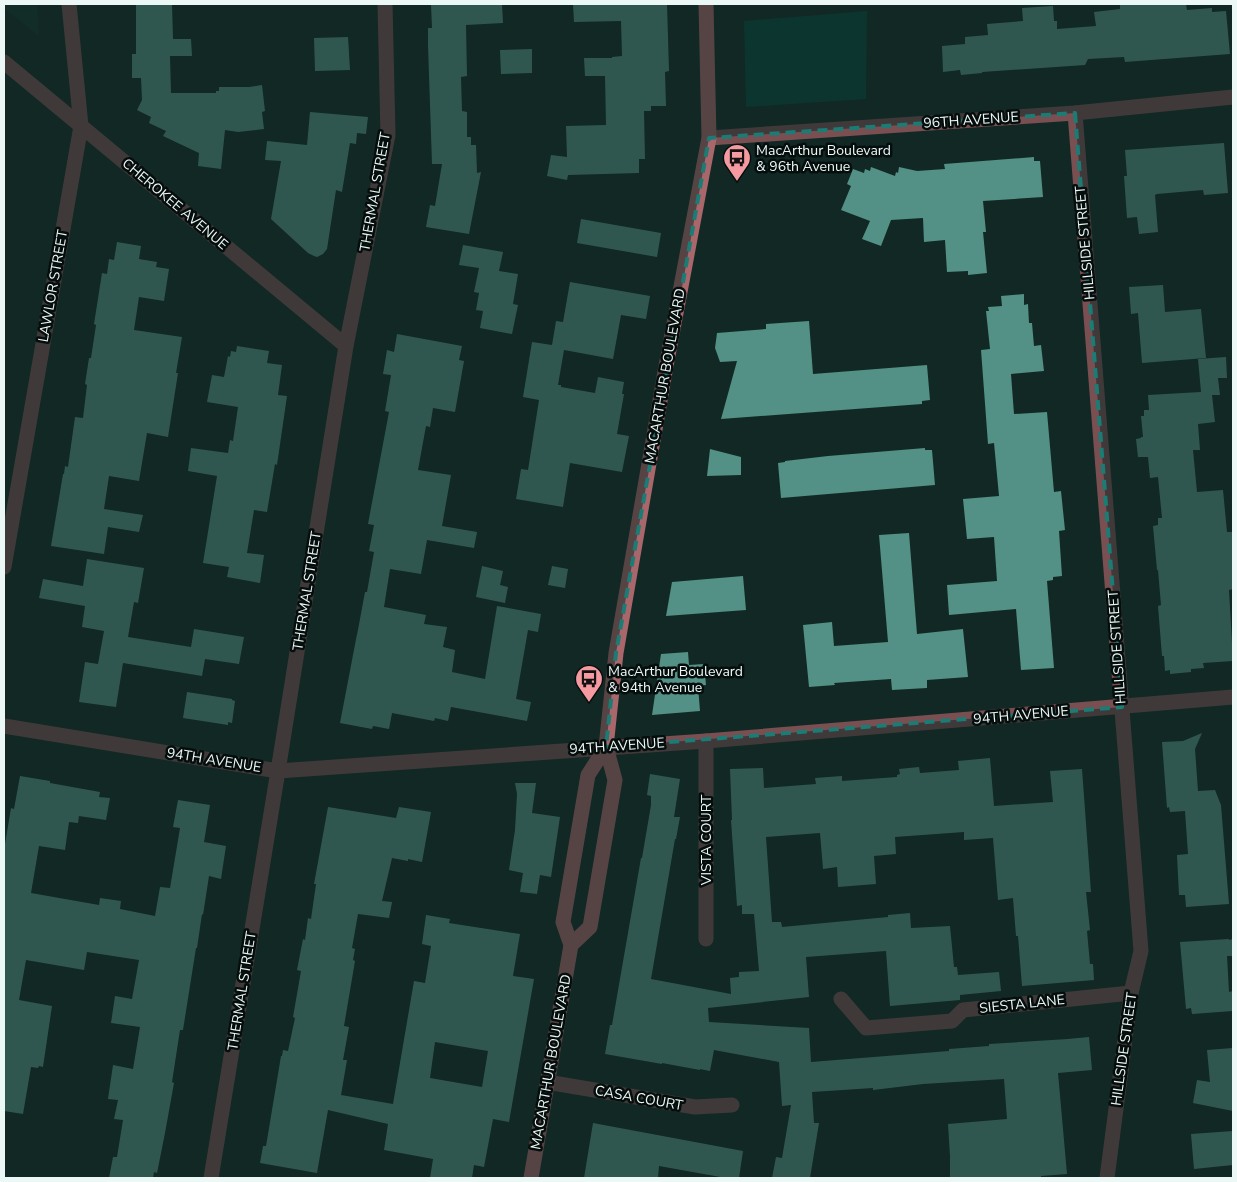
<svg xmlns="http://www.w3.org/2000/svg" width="1237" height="1182" viewBox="0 0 1237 1182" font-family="'Nunito Sans',sans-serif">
<rect width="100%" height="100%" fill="#122824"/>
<path fill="#12332e" d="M4,4H37L39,36L4,8Z"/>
<path fill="#05453d" d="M867,11L866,99L746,107L744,21Z"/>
<g fill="#539085" fill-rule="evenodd">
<path d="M136,4H172L173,39H191L192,56H170L171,93H216V91H219V87H249L262,85L265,111L262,112L264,129L238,132L225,130L221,169L198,166L199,153L163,136L166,131L149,123L151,117L137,110L142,100L141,78H132V54H136Z"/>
<path d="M431,4H502L503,23L466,25L467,76L461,77L462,111L467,112V137H471V145H476L477,173L481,172L469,234L426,227L430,205L435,206L442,164H432L428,45V28H432Z"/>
<path d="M573,4H667L669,71L665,72L666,106H651V111H644L645,159H639V173L568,175L567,180L547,176L551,155L567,157L566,126L606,125L605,76H585L584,58H612V57L622,56L621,21L574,22Z"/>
<path d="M1120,4H1186L1187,10L1212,8V12L1226,11L1230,54L1125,62L1124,57L1088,59L1085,65L982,72V73L961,75L960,70L943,72L942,46L965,44V37L988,35L987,24L1023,21L1022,8L1053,6L1054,21H1057V29L1096,26L1094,12L1120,9Z"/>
<path d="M348,37L350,70L315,71L314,38Z"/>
<path d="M532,49V73L501,74L500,50Z"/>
<path d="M310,112L368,117L366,134L357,133L356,144L350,143L342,192L336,190L327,249L323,254L317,257L314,256L308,253L271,219L281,161L265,160L267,141L307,145Z"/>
<path d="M1224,143L1228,193L1204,195L1203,190L1157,194L1155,195L1158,232L1139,234L1137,217L1127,218L1124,176H1127L1125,150Z"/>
<path d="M1034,157V161H1040L1043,197L983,201L986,232H983L987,273L968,275V271L947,272L945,240L924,242L923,218L891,220L881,246L862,239L870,221L841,210L851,186L847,184L853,169L864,173L865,169L870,171L871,167L895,176L896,172L898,173L899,167L917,171L945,169L944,164Z"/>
<path d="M581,219L661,233L657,257L577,243Z"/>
<path d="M117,242L141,246L139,259L157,262L156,267L169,269L164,301L139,297L134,330L182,337L176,373H178L168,437L147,433L139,481L109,476L104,509L143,515L139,532L108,527L104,554L51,546L63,474H64L65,466L68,467L75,417L83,418L87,385L85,384L89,358H91L96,325L94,324L102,273L107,274L109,259L114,260Z"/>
<path d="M463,245L503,252L499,271L518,274L513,304L518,305L512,334L480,328L483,311L476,310L479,293L474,292L479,268L459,265Z"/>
<path d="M570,282L650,296L646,319L621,315L613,359L564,350L558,385H561V387L595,393L598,377L624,382L622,394H624L617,434L629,436L622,472L570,463L563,507L516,499L521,469L528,470L539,400L523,397L532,342L552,345L556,321L563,322Z"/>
<path d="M1163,285L1165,312L1201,309L1206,358L1142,363L1138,313L1131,314L1129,287Z"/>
<path d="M1024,294V305L1028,304L1029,323H1032L1034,346L1041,345L1044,371L1011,374L1014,414L1047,412L1054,492L1061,491L1065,530L1059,531L1062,576L1053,577V580L1047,581L1054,668L1021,670L1016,609L949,615L947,585L997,581L994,537L967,539L963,499L999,496L994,443L988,444L981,350L990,349L986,311H989L988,307L1002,306L1001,296Z"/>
<path d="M809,321L813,374L927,365L930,400L922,401V404L721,419L737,361L720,362L715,348L717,333L766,329V324Z"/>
<path d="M397,334L462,346L459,360L464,361L455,412L433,408L430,427L426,426L418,470L451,475L442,526L477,532L474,548L427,540L421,574L390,569L384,607L426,615L424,624L447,627L443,647L455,650L452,672L485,679L497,606L541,614L538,632L528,630L516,699L531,702L527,721L451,707L448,721L435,718L434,721L392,713L389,729L373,726L372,729L340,723L357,634V635L365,592H367L374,552L369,551L374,525L368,524L389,412L385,411L391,375L383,374L387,350L394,352Z"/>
<path d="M237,346L269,351L267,363L282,365L278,395L287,396L277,465L275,464L267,512L254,510L247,553L264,555L260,583L227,577L229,567L203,563L217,476L188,471L191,448L228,453L230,440L233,441L238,407L207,402L212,375L224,377L228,356L230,357L231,351L236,352Z"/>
<path d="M1226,357L1227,378H1218L1220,395H1212L1215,422L1198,424L1200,450H1193L1197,492L1223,490L1227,532H1233V589L1229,590L1233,661L1203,663L1204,668L1191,669V672L1170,674V670L1165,671L1164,656H1162L1158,606L1161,605L1158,570H1157L1153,526L1158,525V518H1162L1158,477L1150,478L1148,457H1138L1136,439L1141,438V437H1143L1141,416H1144V410H1149L1148,395L1201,392L1198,359Z"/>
<path d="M925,448V450H932L935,485L781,498L778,463L785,462V461L828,456Z"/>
<path d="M710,449L741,457V475L707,476Z"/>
<path d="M909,533L917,634L963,629L968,677L927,680V688L892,690L891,679L834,683L835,685L809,687L803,625L832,622L834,646L888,642L879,535Z"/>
<path d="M87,559L144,568L138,603L134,602L128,637L191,647L194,629L244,637L239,664L205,659L202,676L123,663L116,707L79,702L85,662L98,664L104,631L82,627L85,606L39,598L43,579L83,586Z"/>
<path d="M482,566L503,571L500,585L508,587L505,603L476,597Z"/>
<path d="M552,566L568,569L565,588L548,585Z"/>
<path d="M743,576L746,610L666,616L672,582Z"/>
<path d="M688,652L689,665L704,664L706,685L698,686L700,711L652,715L661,654Z"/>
<path d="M187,692L232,699V700L235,701L232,723L228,722V725L183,718Z"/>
<path d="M1202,733L1195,749L1198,791L1215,790L1221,805L1229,904L1186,907L1185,895H1179L1177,855L1188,854L1185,811L1170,812L1169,807L1167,808L1162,742L1183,741Z"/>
<path d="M990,758L994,806L1053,802L1050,771L1082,769L1091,892H1086L1090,930L1087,931L1090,964H1093L1094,980L1022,986L1018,936H1016L1013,898L998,900L993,838L964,840V832L895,837L896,854L874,856L876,884L838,887L837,867L823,869L820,833L766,837L772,922H781L782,927L888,917V915L910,913L911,928L950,926L954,967H957L958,975L999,972L1001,991L960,995V1000L890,1006L886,951L806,957L809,997L708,1008L709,1022L809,1028L811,1062L949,1051V1049L989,1046V1044L1068,1039L1089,1037L1092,1070L1058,1073L1067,1174L1041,1176V1178H950V1156L948,1124L1007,1119L1004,1079L923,1084L873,1090V1088L812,1092L814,1123H819L810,1178H772L776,1157L782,1158L791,1105L782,1106L779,1062L714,1050L710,1071L700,1069V1070L662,1063V1064L605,1054L610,1025H612L641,858H642L651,805V796L647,795L650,774L680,779L674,817H680L676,839H675L651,979L731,994L730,978L739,977V972L759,971L754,914H742V905L737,906L731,820H732L730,769L763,768L764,788L816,784L815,778L842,776V781L897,777V775L900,774L899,769L919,767L920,773L959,770L958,761Z"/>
<path d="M20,776L50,781V783L100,792L99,797L110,798L106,820L79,816L78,823L69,822L65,850L39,846L31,893L99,905L100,898L121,901L120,909L155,916L160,887L170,888L180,828L173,827L178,800L210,805L204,842L226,846L221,879L209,876L203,915L202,914L197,948H196L183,1030H180L172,1082L174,1083L165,1133L157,1173L154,1172L153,1178H109L113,1157H117L123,1120L114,1119L118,1100L108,1099L113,1065L133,1069L140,1027L111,1023L115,996L132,999L139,960L87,952L84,970L26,960L19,1000L52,1006L43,1067L39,1066L38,1068L31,1067L23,1114L4,1111V850L11,808L14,809Z"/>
<path d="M515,783H536L532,813L560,817L551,877L540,875L537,894L520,892L523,873L509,870L515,830L517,794Z"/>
<path d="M328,807L396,818L399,807L431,812L422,862L408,859V861L392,858L382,901L392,902L389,918L358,914L352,948L355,949L353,960L355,961L344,1026L349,1027L343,1060H347L341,1095L393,1104L414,981L425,983L431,946L422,944L426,915L450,919L449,923L520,934L513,976L534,979L509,1122L493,1119L484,1167L474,1165L472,1178H430L433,1159L384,1150L388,1124L328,1110L317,1173L260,1163L263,1146H266L281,1056H282L283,1050L288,1051L295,1018L293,1017L301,971L297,970L303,939L305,940L308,918L311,919L316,884H314ZM435,1042L488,1051L482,1087L430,1078Z"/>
<path d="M1229,939V940L1233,939V956H1227L1229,992L1233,991V1011L1192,1014L1191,1008L1186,1009L1180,942Z"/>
<path d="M1233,1048V1111L1193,1103L1197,1080L1210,1082L1207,1050Z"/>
<path d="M593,1123L743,1151L739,1178H726L659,1166L658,1178H584Z"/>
<path d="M1233,1131V1165L1194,1169L1191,1134Z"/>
</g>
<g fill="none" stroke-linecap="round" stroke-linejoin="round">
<g stroke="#794f52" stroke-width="15">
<path d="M4,62L346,346"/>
<path d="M1075,113L1141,951L1131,993L1107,1178"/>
<path d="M709,138L1075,113L1233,97"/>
<path d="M4,567L81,126L69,4"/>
<path d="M4,726L278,771L706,741L1233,697"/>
<path d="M706,741V939"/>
<path d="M841,999L866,1028L952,1021L963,1010L1131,993"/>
<path d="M547,1082L695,1107L732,1105"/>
<path d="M211,1178L278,771L346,346L388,135L385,4"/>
</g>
<g stroke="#a9676c" stroke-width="15">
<path d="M571,945L590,927L615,780L606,747L616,653L666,366L709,138L706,4"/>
<path d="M531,1178L571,945L563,922L588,775L606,747"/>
</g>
</g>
<path d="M0 0H1237V1182H0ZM1075,113L1122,707L606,747L616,653L709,138Z" fill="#122824" fill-opacity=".55" fill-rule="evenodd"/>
<path fill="none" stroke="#1a7c75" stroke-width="4" stroke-dasharray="10 6" stroke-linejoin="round" d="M1075,113L1122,707L606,747L616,653L709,138Z"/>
<defs>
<symbol id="bus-pin" viewBox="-11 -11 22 30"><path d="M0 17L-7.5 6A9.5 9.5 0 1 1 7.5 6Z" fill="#f49aa0" stroke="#060e0d"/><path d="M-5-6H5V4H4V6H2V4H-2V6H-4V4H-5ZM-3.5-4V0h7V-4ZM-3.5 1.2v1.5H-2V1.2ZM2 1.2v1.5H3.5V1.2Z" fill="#111"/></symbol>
</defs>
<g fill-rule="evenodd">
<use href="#bus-pin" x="721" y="142" width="32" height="43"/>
<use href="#bus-pin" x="573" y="663" width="32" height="43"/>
</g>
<g text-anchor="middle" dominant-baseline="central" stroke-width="5" stroke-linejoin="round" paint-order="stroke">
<g font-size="14" fill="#ebf8f5" stroke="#060e0d">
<text transform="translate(971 120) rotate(-4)">96TH AVENUE</text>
<text transform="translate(375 192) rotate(-80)">THERMAL STREET</text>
<text transform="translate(175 204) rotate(40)">CHEROKEE AVENUE</text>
<text transform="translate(1085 243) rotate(-95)">HILLSIDE STREET</text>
<text transform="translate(53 286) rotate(-80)">LAWLOR STREET</text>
<text transform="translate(665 376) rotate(-80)">MACARTHUR BOULEVARD</text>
<text transform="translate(307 591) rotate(-81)">THERMAL STREET</text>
<text transform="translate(1117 647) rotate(-94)">HILLSIDE STREET</text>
<text transform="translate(1021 715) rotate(-5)">94TH AVENUE</text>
<text transform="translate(617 746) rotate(-4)">94TH AVENUE</text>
<text transform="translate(214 760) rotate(9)">94TH AVENUE</text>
<text transform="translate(706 840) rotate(-90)">VISTA COURT</text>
<text transform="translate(242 991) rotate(-81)">THERMAL STREET</text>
<text transform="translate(1022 1004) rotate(-6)">SIESTA LANE</text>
<text transform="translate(1124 1049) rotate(-82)">HILLSIDE STREET</text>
<text transform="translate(551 1062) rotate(-80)">MACARTHUR BOULEVARD</text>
<text transform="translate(639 1098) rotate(10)">CASA COURT</text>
</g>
<g font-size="14" fill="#ebf8f5" stroke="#060e0d" text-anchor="start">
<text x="756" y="150">MacArthur Boulevard<tspan x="756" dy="16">&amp; 96th Avenue</tspan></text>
<text x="608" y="671">MacArthur Boulevard<tspan x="608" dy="16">&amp; 94th Avenue</tspan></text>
</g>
</g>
<rect width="1237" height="1182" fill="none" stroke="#ebf8f5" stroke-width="10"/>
</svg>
